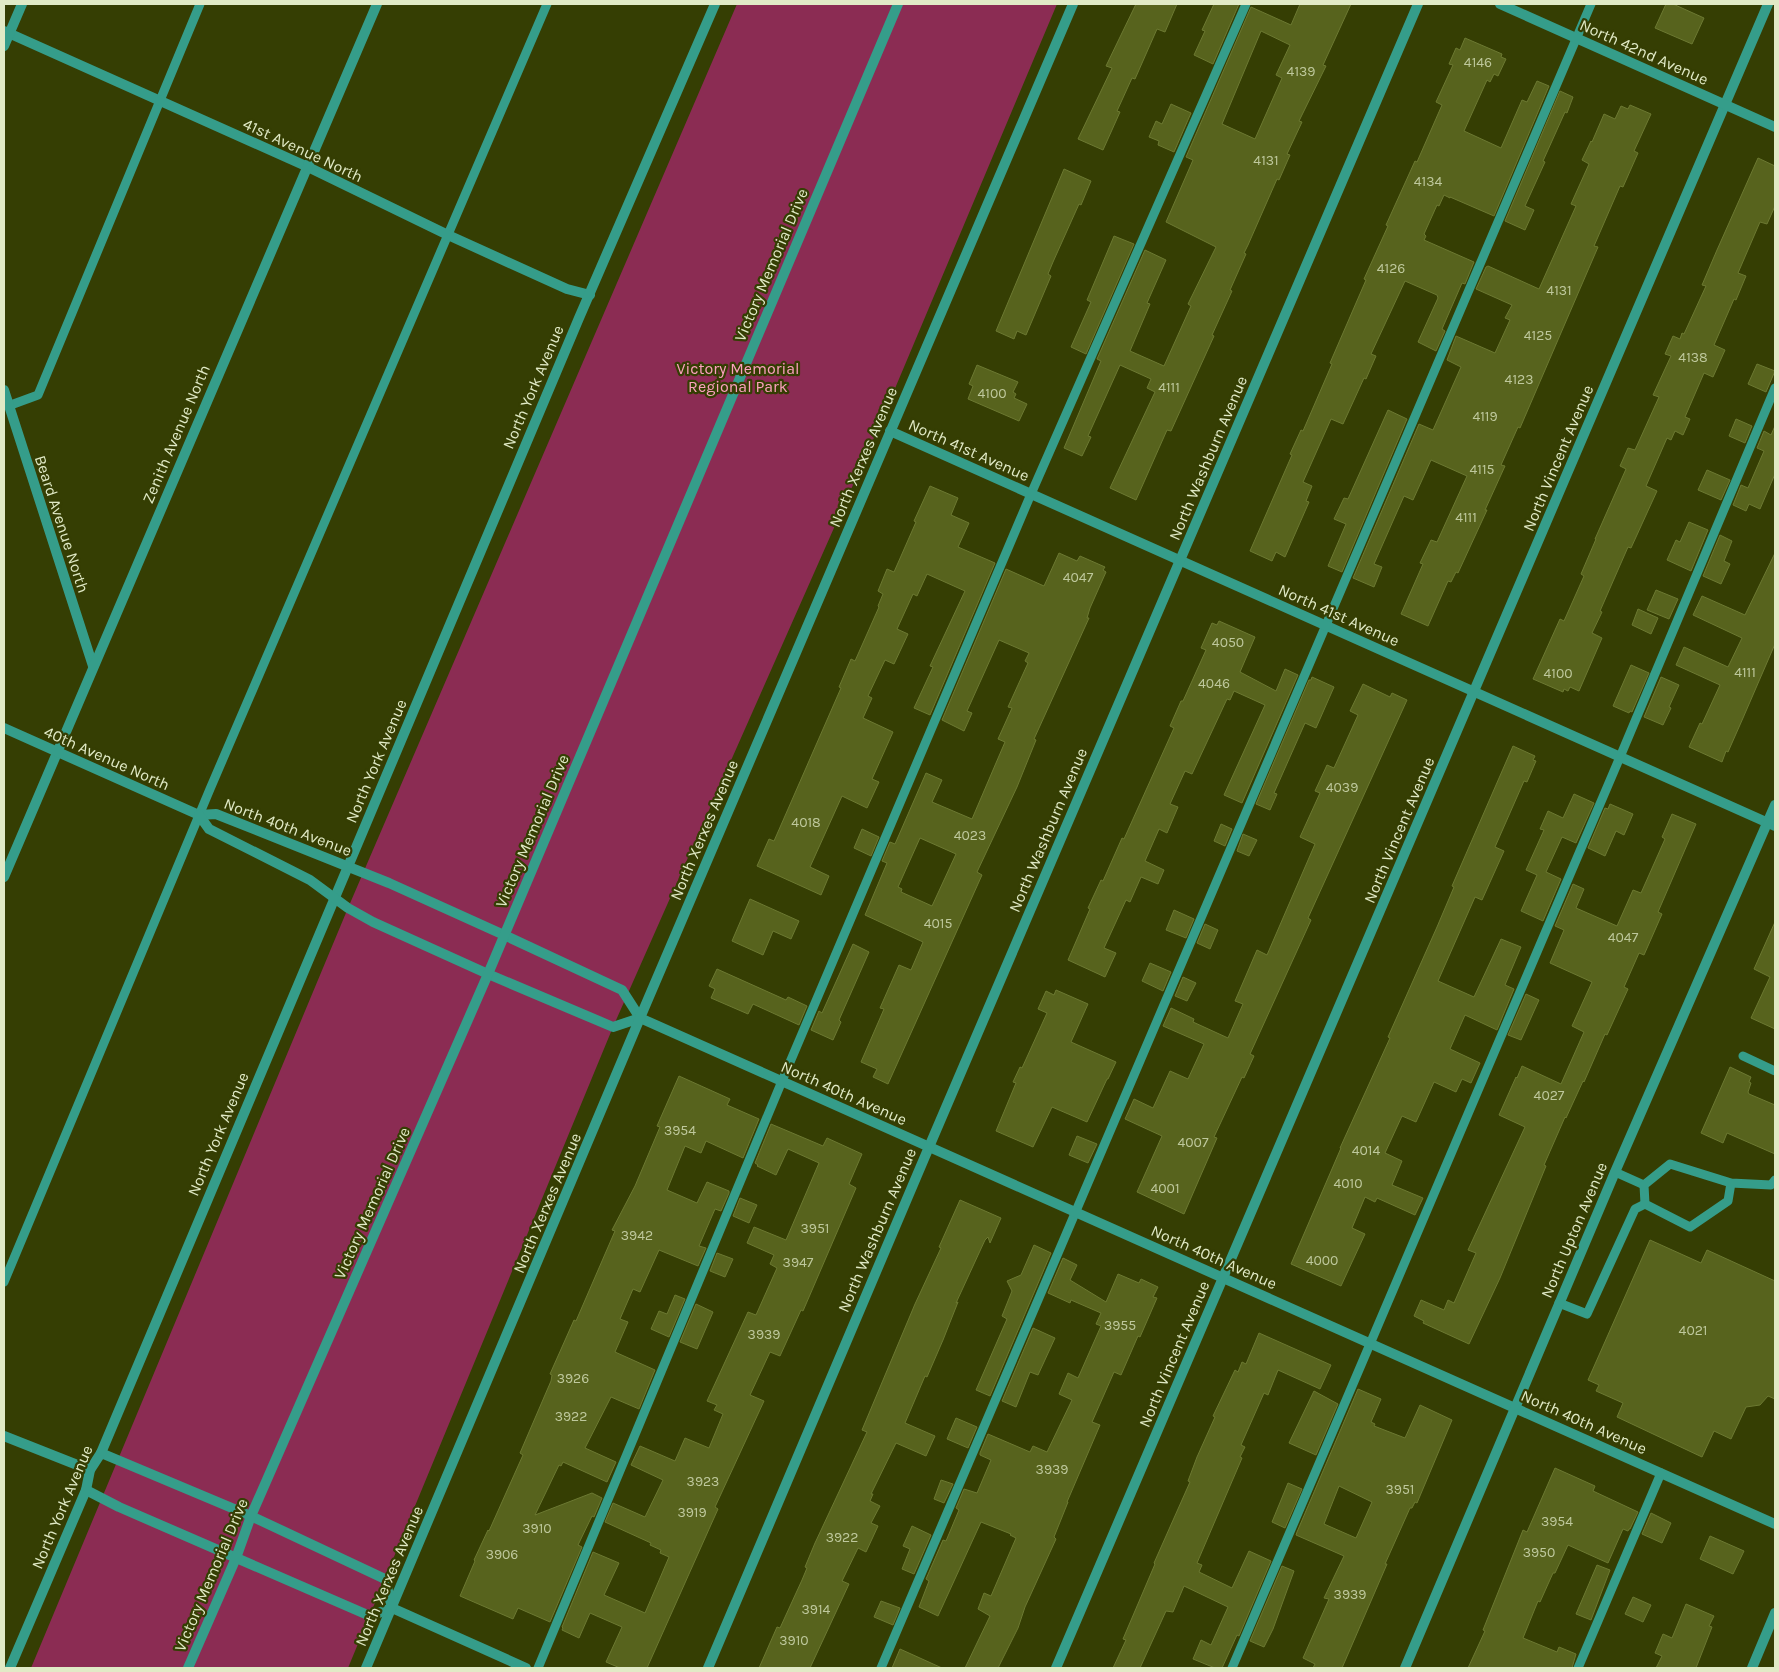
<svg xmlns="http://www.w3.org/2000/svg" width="1779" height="1672" viewBox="0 0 1779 1672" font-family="Karla,sans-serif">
<rect width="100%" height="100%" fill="#353e03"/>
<path fill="#8b2c53" d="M737,4H1057L880,424L613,1027L348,1668H31L348,908Z"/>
<g fill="#57631d" stroke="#6c7932" fill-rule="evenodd">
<path d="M1136,4H1177L1165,32L1157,29L1135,79L1132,78L1117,111L1120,112L1103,150L1078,139L1112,68L1106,66Z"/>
<path d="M1214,4H1239L1213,64L1194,55L1205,31L1202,30Z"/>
<path d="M1300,4H1351L1323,65L1326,66L1299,121L1302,122L1287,154L1290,155L1279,180L1277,179L1248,245L1244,253L1246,254L1230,290L1232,291L1212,335L1214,336L1171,431L1167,430L1136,500L1110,488L1155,392L1147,388L1151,379L1120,365L1088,436L1091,437L1082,456L1064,448L1101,361L1097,359L1145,250L1166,260L1147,303L1150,304L1130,351L1164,366L1191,306L1188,304L1216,247L1166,222L1193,160L1186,157L1251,7L1291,25ZM1261,31L1290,45L1276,75L1282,78L1255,139L1222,124Z"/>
<path d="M1666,4H1673L1704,18L1692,44L1655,28Z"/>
<path d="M1465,38L1502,54L1501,57L1506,59L1498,76L1494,74L1490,82L1487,80L1464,131L1501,148L1522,100L1527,102L1537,81L1549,86L1494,216L1450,197V198L1444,195L1439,206L1437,205L1424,234L1426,236L1424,240L1474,262L1465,284L1462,283L1442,329L1445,331L1436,351L1418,342L1438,298L1437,295L1405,281L1371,354L1376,356L1366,379L1364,378L1343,424L1331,419L1303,482L1312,486L1306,501L1309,502L1285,557L1276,552L1272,561L1250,551L1292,455L1290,454L1301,430L1303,431L1332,364L1330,363L1366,280L1364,279L1388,226L1386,225L1415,161L1417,162L1442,105L1436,102L1453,65L1449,64L1456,48L1460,50Z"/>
<path d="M1560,91L1573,97L1567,113L1565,112L1543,161L1545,162L1525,206L1534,210L1525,230L1505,221Z"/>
<path d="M1171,104L1191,113L1174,152L1158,145L1159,141L1149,137L1156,121L1162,124Z"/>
<path d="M1630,105L1651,114L1634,151L1638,153L1623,187L1620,186L1594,246L1598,247L1520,428L1518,427L1501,465L1505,466L1485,510H1487L1458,573L1456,572L1451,582L1448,581L1428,626L1401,614L1423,564L1420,563L1431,540L1437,542L1467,476L1431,460L1413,500L1404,496L1374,564L1382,567L1374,587L1353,578L1419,424L1433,430L1461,367L1447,360L1456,336L1495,353L1510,320L1505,318L1512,305L1476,289L1486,267L1488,266L1539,289L1576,206L1571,204L1589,164L1582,160L1591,141L1592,142L1604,114L1615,119L1621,106L1628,109Z"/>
<path d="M1758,158L1775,166V206L1767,224L1760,222L1738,273L1746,276L1736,300L1734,299L1714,345L1725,350L1713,377L1704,373L1685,417L1690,419L1683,435L1675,431L1671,440L1667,438L1646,486L1657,491L1631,548L1628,547L1600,611L1602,612L1592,633L1602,638L1579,691L1570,687L1568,691L1564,689L1563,692L1533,679L1560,619L1564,621L1584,576L1581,574L1596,539H1595L1626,469L1620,466L1628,448L1635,450L1659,397L1653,395L1671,356L1665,354L1673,336L1680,339L1682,333L1684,334L1706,286L1702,285L1717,250Z"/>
<path d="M1064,169L1091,181L1081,205L1079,204L1053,262L1048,274L1051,276L1026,335L1017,331L1014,339L996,331Z"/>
<path d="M1114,236L1134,244L1086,354L1071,347L1091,302L1087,300Z"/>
<path d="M1757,364L1775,371L1766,392L1748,384Z"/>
<path d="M977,365L1018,382L1013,392L1016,394L1014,398L1027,404L1019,421L968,399L973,386L969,384Z"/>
<path d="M1388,410L1407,419L1342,572L1328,566L1346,524L1334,519L1344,498L1348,499Z"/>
<path d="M1736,419L1752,426L1745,443L1729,436Z"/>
<path d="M1775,426V474L1760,509L1749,504L1746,511L1733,505L1741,485L1748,488L1764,451L1757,448L1764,431L1771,435Z"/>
<path d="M1707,470L1730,480L1721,500L1698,490Z"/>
<path d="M930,486L958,498L951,515L969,523L958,547L995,563L930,715L914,708L933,667L930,666L965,591L927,574L917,596L913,594L897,629L908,634L894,664L885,660L868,696L872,698L863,718L893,732L872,779L879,782L867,808L842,796L810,867L829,876L821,895L757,866L769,839L774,841L841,688L839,687L851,659L855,661L879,607L878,606L883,594L878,591L887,569L894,572L916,522L914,521Z"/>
<path d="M1689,522L1708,530L1691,571L1667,560L1676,540L1680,542Z"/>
<path d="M1720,535L1732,541L1724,561L1730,564L1721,584L1703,576Z"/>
<path d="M1059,553L1077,561L1080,556L1105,567L1103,570L1106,572L1090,608L1087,618H1089L1034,739L1036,740L1017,787L977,872L982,875L888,1084L873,1077L877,1069L861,1062L884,1009L880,1008L899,965L911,970L923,942L865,915L887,863L882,861L890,842L895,844L926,773L942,780L932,802L972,819L1005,742L998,739L1012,708L1008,707L1028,663L1025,661L1029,653L999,640L967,711L972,713L964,731L942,720L1006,569L1044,586ZM920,838L956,854L932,906L901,892L902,889L898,887Z"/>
<path d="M1775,553V644L1743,718L1728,752L1726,751L1722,762L1689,747L1700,723L1702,724L1720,685L1676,665L1684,647L1728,667L1742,638L1693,615L1702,596L1745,615Z"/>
<path d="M1656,590L1678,599L1669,619L1647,610Z"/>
<path d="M1638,609L1658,618L1651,634L1632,625Z"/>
<path d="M1219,621L1255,637L1240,672L1276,691L1285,669L1298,675L1242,803L1224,795L1265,705L1234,691L1230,700L1227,699L1192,774L1185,771L1170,804L1178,807L1167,833L1159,829L1145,861L1164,870L1158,884L1141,877L1130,902L1126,900L1104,948L1116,953L1105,977L1068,960L1090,909L1088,908L1101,880L1103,881L1122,838L1124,839L1174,728L1170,726L1181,701H1183L1206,650L1201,648L1212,623L1217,625Z"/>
<path d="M1631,665L1649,673L1632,712L1630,711L1629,713L1613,706Z"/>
<path d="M1312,677L1334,687L1316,728L1305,723L1274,793L1277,794L1270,810L1256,804L1309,680H1311Z"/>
<path d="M1661,677L1679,685L1669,707L1671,708L1663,725L1644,717Z"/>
<path d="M1363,684L1390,697L1392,693L1407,700L1308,918L1311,920L1250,1054L1254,1056L1244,1078L1242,1077L1214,1137L1217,1138L1184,1214L1137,1192L1162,1136L1125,1119L1134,1099L1153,1108L1170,1071L1188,1079L1204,1044L1163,1026L1171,1008L1194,1019L1193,1022L1228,1038L1243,1004L1235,1001L1257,950L1267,955L1315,844L1300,837L1320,793L1315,791L1327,765L1334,768L1358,715L1350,711Z"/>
<path d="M1513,746L1535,756L1533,760L1536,761L1527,782L1524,781L1495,847L1504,851L1482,900L1475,897L1438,981L1474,997L1501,939L1521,947L1505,985L1514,989L1497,1030L1465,1015L1450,1049L1480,1063L1471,1083L1462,1079L1456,1092L1434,1082L1416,1122L1402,1116L1385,1153L1402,1161L1392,1185L1423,1198L1415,1215L1377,1198L1375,1202L1365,1197L1352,1228L1365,1234L1341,1286L1291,1264L1341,1148H1340L1390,1038L1388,1037L1437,927L1454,887L1452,886Z"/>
<path d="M1574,794L1594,803L1576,843L1562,837L1546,872L1561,879L1543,921L1521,911L1537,875L1526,870L1544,830L1540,829L1548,811L1563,818Z"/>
<path d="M1610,804L1633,814L1624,835L1616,831L1605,856L1588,848L1605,808L1608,809Z"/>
<path d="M1672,814L1696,824L1658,912L1662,914L1644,955L1639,953L1624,987L1628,989L1607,1035L1605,1034L1584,1082L1583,1081L1566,1118L1565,1117L1544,1165L1546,1166L1500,1278L1469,1344L1423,1323L1424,1321L1414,1316L1421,1300L1444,1310L1448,1300L1454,1303L1476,1253L1468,1250L1525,1127L1499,1115L1516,1077L1517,1078L1522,1066L1561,1084L1584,1032L1572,1026L1592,982L1550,963L1564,930L1555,926L1573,884L1584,889L1576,908L1617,926L1633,890L1641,893L1665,839L1662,837Z"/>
<path d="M1221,824L1232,829L1225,846L1214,841Z"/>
<path d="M862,829L879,837L871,856L854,848Z"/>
<path d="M1243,834L1257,840L1249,856L1237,851Z"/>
<path d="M750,899L799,921L791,939L773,931L763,955L732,941Z"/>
<path d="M1174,910L1194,919L1186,938L1166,930Z"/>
<path d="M1775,922V1029L1751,1018L1770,977L1754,969Z"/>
<path d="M1205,924L1218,930L1210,949L1197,943Z"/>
<path d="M853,944L869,952L839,1020L841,1022L833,1040L811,1030L819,1011L822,1013Z"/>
<path d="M1150,963L1171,972L1163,991L1142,981Z"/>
<path d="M717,969L786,1000L788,997L807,1006L799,1025L753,1004L748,1014L711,998L715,989L709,986Z"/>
<path d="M1183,977L1196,983L1187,1001L1175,996Z"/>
<path d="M1056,990L1088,1004L1071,1042L1116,1062L1108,1079H1107L1087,1122L1052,1107L1033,1147L996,1131L1016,1083L1013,1082L1020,1067L1022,1068L1047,1013L1038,1009L1046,991L1054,995Z"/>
<path d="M1526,994L1539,1000L1521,1040L1508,1035Z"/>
<path d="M1730,1067L1751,1077L1749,1082L1751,1083L1748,1092L1749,1094L1775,1105V1154L1727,1133L1723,1143L1701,1133Z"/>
<path d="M679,1076L730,1099L727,1105L759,1119L743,1158L706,1141L701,1153L685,1146L667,1190L697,1203L707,1182L729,1191V1193L721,1211L715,1209L699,1246L706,1248L698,1266L659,1250L640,1292L633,1289L620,1319L628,1322L615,1352L655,1370L639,1409L611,1397L585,1448L616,1462L607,1482L563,1462L561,1466L559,1465L535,1515L592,1493L602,1498L594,1517L592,1516L578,1545L582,1547L550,1622L518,1608L513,1619L460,1596L475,1561L474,1560L488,1530L489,1531L523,1455L520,1453L551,1381L552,1375L550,1374L574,1320L576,1321L615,1231L612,1230L635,1186L660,1127L657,1126Z"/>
<path d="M771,1124L823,1146L827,1138L862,1154L849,1184L856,1188L803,1311L801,1310L780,1356L770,1352L750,1395L764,1401L715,1507L718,1509L647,1668H620L606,1662L622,1627L590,1613L579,1638L562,1630L563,1628L562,1627L593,1552L619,1563L604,1595L645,1613L669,1557L660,1553L661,1550L650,1545L651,1543L605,1522L613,1503L645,1517L663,1480L631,1465L640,1446L675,1461L685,1438L709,1448L723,1414L714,1410L717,1405L707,1401L748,1312L756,1315L777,1268L770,1264L774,1255L747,1243L754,1227L786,1240L819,1163L788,1149L776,1175L757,1166L758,1165L755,1163Z"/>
<path d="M1077,1136L1097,1144L1088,1163L1069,1155Z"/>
<path d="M740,1198L757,1205L749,1223L733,1216Z"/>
<path d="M960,1200L1001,1218L990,1243L988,1237L985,1240L956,1303L958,1302L943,1340L927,1377L925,1376L905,1423L935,1436L926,1456L896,1443L871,1494H873L870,1501L880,1506L871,1523L878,1526L866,1552L858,1548L842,1581L849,1584L810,1668H759L777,1627L780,1628L802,1580L807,1568L805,1567L815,1543L867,1432L862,1430L915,1304L941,1248L939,1247Z"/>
<path d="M1650,1240L1701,1263L1707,1250L1775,1281V1399L1768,1396L1760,1405L1746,1407L1731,1439L1714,1431L1702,1457L1617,1417L1623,1403L1596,1391L1599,1385L1588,1380Z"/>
<path d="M1034,1245L1051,1253L990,1396L976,1390L1007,1319L1002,1316L1012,1291L1007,1281L1021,1275Z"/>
<path d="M717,1253L733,1259L725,1277L710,1271Z"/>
<path d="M1063,1258L1077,1265L1070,1280L1106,1302L1118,1274L1139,1283L1141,1279L1158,1287L1153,1297L1157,1298L1140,1337L1138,1336L1121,1375L1114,1372L1092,1422L1100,1425L1067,1502H1068L1054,1537L1056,1539L1025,1607L1018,1628L998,1668H965L990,1616L978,1609L984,1593L991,1596L1016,1538L1010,1535L1011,1534L981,1522L938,1616L919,1607L929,1581L926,1579L943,1540L946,1541L959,1510L956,1508L964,1489L977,1493L991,1460L980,1455V1453L988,1434L1030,1452L1033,1446L1047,1452L1072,1400L1059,1394L1068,1373L1078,1378L1101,1326L1096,1324L1101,1313L1071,1300L1070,1303L1048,1293Z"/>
<path d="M675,1295L685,1299L669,1337L651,1329L659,1311L667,1314Z"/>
<path d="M696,1304L713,1312L697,1349L680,1342Z"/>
<path d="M1033,1328L1055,1338L1038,1375L1030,1372L1016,1407L1002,1401Z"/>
<path d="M1259,1333L1331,1365L1320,1389L1278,1370L1268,1395L1264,1393L1241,1445L1245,1447L1240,1457L1242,1458L1197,1563L1202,1565L1199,1572L1232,1588L1249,1551L1271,1561L1239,1636L1237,1635L1222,1668H1215L1193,1659L1201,1640L1211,1645L1228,1607L1184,1586L1173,1612L1166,1611L1140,1668H1113L1126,1640L1123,1639L1155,1564L1154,1563L1190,1482L1188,1481L1197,1457L1215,1417L1213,1416L1235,1370L1238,1372L1242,1362L1246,1364Z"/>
<path d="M1358,1389L1381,1399L1371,1422L1375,1424L1374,1426L1405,1438L1420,1405L1452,1420L1417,1503L1415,1502L1412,1508H1410L1385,1564H1387L1342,1668H1313L1315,1664L1303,1658L1329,1599L1324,1598L1344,1556L1296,1535L1297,1532ZM1339,1486L1372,1502L1356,1538L1324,1524Z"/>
<path d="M1314,1391L1338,1404L1316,1455L1289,1443Z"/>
<path d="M956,1418L977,1427L968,1448L947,1439Z"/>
<path d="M1555,1468L1595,1486L1593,1491L1638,1512L1630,1529H1629L1628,1531L1623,1529L1608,1563L1568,1545L1555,1573H1553L1540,1602L1538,1601L1523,1638L1557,1652L1559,1647L1576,1654L1572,1668H1468L1485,1631L1483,1630L1523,1530L1527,1532Z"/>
<path d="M941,1480L953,1484L944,1503L934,1499Z"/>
<path d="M1288,1483L1302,1489L1285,1528L1272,1522Z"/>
<path d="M1651,1513L1671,1523L1662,1543L1642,1534Z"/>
<path d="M912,1526L931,1535L914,1574L902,1569L910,1549L903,1546Z"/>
<path d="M1710,1536L1744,1551L1733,1574L1700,1559Z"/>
<path d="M1597,1565L1610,1570L1591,1620L1576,1614Z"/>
<path d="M1282,1566L1294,1571L1273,1629L1264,1647L1250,1641Z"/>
<path d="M1633,1597L1651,1605L1643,1622L1625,1614Z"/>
<path d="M881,1601L900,1608L893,1625L874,1617Z"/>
<path d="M1686,1604L1714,1616L1709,1626L1712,1627L1696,1668H1656L1662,1656L1655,1653L1663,1634L1672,1638Z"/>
<path d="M900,1649L942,1668H892Z"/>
</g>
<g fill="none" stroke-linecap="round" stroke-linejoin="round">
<g stroke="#359d8a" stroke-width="9">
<path d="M8,406L38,395L200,4"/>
<path d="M1743,1056L1775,1071"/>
<path d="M1615,1172L1644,1185"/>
<path d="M1731,1183L1728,1201L1690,1227L1645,1204L1644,1185L1670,1164L1731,1183L1771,1185L1775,1180"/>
<path d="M4,1282L210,789L547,4"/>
<path d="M1559,1303L1587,1314L1635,1209L1645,1204"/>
<path d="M538,1668L782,1081L1031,494L1246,4"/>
<path d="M881,1668L1591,4"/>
<path d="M1232,1668L1620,757L1775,388"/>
<path d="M1578,1668L1661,1473"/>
</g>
<g stroke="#359d8a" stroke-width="10">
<path d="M4,31L308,167L448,235L567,289L590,295"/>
<path d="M4,46L22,4"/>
<path d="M4,390L93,666"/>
<path d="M890,431L1775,826"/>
<path d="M4,877L377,4"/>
<path d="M504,935L622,990L640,1018L1775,1524"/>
<path d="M488,974L613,1027L640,1018"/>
<path d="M4,1436L90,1470"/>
<path d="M101,1453L251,1516L385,1579L392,1608"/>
<path d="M86,1490L119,1507L370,1616L392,1608L526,1668"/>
<path d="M10,1668L86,1490L90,1470L101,1453L579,318L715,4"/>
<path d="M366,1668L640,1018L1073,4"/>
<path d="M708,1668L929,1147L1418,4"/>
<path d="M1056,1668L1768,4"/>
<path d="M1405,1668L1615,1172L1775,805"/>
<path d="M1752,1668L1775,1613"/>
</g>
<g stroke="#359d8a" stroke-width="10">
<path d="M1500,4L1775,127"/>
<path d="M4,728L199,815L216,814L389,883L504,935"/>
<path d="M199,815L209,829L310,880L348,908L373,922L488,974"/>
<path d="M188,1668L236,1558L251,1516L488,974L898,4"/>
</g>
</g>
<g text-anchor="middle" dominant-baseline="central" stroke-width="4.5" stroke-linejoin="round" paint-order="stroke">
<g font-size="14" fill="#bec89c">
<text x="1478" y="62">4146</text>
<text x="1301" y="71">4139</text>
<text x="1266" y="160">4131</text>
<text x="1428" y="181">4134</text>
<text x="1391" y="268">4126</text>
<text x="1559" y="290">4131</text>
<text x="1538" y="335">4125</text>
<text x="1693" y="357">4138</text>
<text x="1519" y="379">4123</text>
<text x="1169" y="387">4111</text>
<text x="992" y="393">4100</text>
<text x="1485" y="416">4119</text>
<text x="1482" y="469">4115</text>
<text x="1466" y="517">4111</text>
<text x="1078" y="577">4047</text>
<text x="1228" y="642">4050</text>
<text x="1745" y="672">4111</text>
<text x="1558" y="673">4100</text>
<text x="1214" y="683">4046</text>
<text x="1342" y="787">4039</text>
<text x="806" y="822">4018</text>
<text x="970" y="835">4023</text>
<text x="938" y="923">4015</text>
<text x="1623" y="937">4047</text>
<text x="1549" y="1095">4027</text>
<text x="680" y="1130">3954</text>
<text x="1193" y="1142">4007</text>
<text x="1366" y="1150">4014</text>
<text x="1348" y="1183">4010</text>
<text x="1165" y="1188">4001</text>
<text x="815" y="1228">3951</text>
<text x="637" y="1235">3942</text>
<text x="1322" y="1260">4000</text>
<text x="798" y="1262">3947</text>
<text x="1120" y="1325">3955</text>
<text x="1693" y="1330">4021</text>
<text x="764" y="1334">3939</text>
<text x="573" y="1378">3926</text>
<text x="571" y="1416">3922</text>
<text x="1052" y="1469">3939</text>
<text x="703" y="1481">3923</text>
<text x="1400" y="1489">3951</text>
<text x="692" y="1512">3919</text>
<text x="1557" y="1521">3954</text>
<text x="537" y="1528">3910</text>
<text x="842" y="1537">3922</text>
<text x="1539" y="1552">3950</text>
<text x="502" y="1554">3906</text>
<text x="1350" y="1594">3939</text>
<text x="816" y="1609">3914</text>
<text x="794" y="1640">3910</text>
</g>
<g font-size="16" fill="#e1eac6" stroke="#353e03">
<text transform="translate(1644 52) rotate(24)">North 42nd Avenue</text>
<text transform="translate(303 150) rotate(25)">41st Avenue North</text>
<text transform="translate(771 265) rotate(-67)">Victory Memorial Drive</text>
<text transform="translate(533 387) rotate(-67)">North York Avenue</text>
<text transform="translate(176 434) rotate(-67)">Zenith Avenue North</text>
<text transform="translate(969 450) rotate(24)">North 41st Avenue</text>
<text transform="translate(863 457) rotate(-67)">North Xerxes Avenue</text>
<text transform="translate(1208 458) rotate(-67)">North Washburn Avenue</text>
<text transform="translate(1558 458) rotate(-67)">North Vincent Avenue</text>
<text transform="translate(62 524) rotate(72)">Beard Avenue North</text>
<text transform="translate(1339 615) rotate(24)">North 41st Avenue</text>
<text transform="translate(107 758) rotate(24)">40th Avenue North</text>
<text transform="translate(376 761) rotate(-67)">North York Avenue</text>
<text transform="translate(288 827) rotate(21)">North 40th Avenue</text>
<text transform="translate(704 830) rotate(-67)">North Xerxes Avenue</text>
<text transform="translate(1048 830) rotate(-67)">North Washburn Avenue</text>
<text transform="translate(1399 830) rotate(-67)">North Vincent Avenue</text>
<text transform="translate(532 831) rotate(-67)">Victory Memorial Drive</text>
<text transform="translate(844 1093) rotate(24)">North 40th Avenue</text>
<text transform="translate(218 1134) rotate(-67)">North York Avenue</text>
<text transform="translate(372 1203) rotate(-66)">Victory Memorial Drive</text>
<text transform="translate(547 1203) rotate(-67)">North Xerxes Avenue</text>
<text transform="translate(877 1230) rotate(-67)">North Washburn Avenue</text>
<text transform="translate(1574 1230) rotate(-67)">North Upton Avenue</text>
<text transform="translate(1214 1257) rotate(24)">North 40th Avenue</text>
<text transform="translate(1174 1354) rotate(-67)">North Vincent Avenue</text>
<text transform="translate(1584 1422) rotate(24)">North 40th Avenue</text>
<text transform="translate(62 1507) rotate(-67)">North York Avenue</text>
<text transform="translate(211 1575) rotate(-67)">Victory Memorial Drive</text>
<text transform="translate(389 1576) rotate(-67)">North Xerxes Avenue</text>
</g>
<g font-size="16" fill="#fca1bf" stroke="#353e03">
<text x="738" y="368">Victory Memorial<tspan x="738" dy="18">Regional Park</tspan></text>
</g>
</g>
<rect width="1779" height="1672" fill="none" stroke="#e1eac6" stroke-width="10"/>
</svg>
